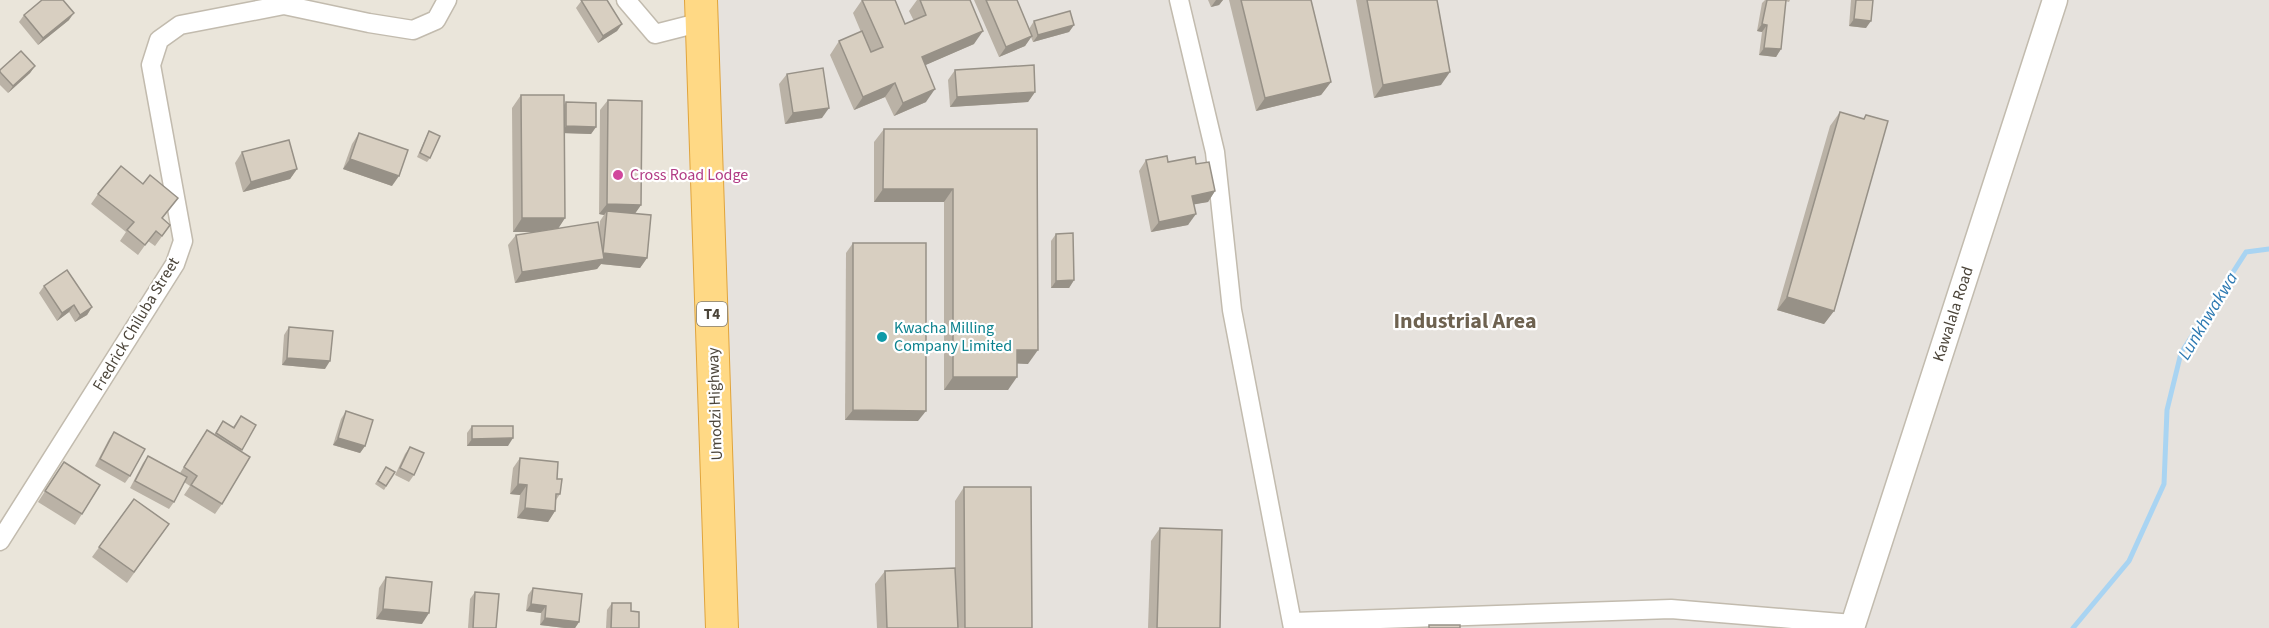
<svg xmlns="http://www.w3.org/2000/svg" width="2269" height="628" viewBox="0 0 2269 628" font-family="'Source Sans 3',sans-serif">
<rect width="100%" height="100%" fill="#f6f3ec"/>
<path fill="#eae5da" d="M0,0H701L722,628H0Z"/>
<path fill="#e6e2dd" d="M698,0H2269V628H720Z"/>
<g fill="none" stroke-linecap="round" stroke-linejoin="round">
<path stroke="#a9d4f2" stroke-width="5" d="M2073,628L2129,561L2164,484L2167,410L2181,353L2246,252L2269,249"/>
<defs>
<g id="minor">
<path d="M626,0L655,34L702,22"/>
<path d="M1179,0L1215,152L1232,310L1293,628"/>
<path d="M0,541L175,264L183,241L151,65L159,40L180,25L284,5L369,23L413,30L436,20L447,0"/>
<path d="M1293,622L1671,609L1853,624"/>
</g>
<path id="tertiary" d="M1852,628L2055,0"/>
<path id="trunk" d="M701,0L722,628"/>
</defs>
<use href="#minor" stroke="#c2bbae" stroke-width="21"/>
<use href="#tertiary" stroke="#c2bbae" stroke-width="27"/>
<use href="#trunk" stroke="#e0a43c" stroke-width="34"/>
<use href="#minor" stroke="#fff" stroke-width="18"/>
<use href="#tertiary" stroke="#fff" stroke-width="24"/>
<use href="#trunk" stroke="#ffd985" stroke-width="32"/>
</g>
<g fill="#bab2a6">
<path d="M582,0L622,24L617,31L598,43L576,8Z"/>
<path d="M862,0L905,24L914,21L909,11L917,0H970L974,44L925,65L926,102L894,116L885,97L854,110L830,55L839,41L861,32L853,13Z"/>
<path d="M974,0H1017L1029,29L1034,21L1074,25L1069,32L1033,42L1031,37L1025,46L999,57Z"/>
<path d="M1208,0H1223L1219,5L1211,7Z"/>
<path d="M1229,0H1311L1331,82L1321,95L1256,111Z"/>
<path d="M1356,0H1437L1441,85L1374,98Z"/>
<path d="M1765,0H1790L1789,2L1785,1L1781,49L1776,57L1759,55L1762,32L1757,31L1762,3Z"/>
<path d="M1851,0H1873L1866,28L1849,26Z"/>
<path d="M24,15L69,20L38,45L19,22Z"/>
<path d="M35,66L30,73L8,93L0,85V70Z"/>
<path d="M955,70L1035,92L1028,102L950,107L948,80Z"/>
<path d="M787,74L822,118L785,124L779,84Z"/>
<path d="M521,95L564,105L566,102L596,127L591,134L564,133L565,218L558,228L599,230L600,221L604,215L599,214L600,110L608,100L641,205L635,213L647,258L640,268L601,264L597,269L515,283L508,245L516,235L537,232H513L512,108Z"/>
<path d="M1840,112L1863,119L1866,115L1834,311L1824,324L1777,310L1830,126Z"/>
<path d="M884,129H1037L1028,364L1017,363L1008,390H944V202H874V142Z"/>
<path d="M429,131L430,158L427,162L417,157L427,135Z"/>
<path d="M359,133L392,186L343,169L352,144Z"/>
<path d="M242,152L297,169L290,179L243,192L235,163Z"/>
<path d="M1146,160L1196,164L1215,191L1208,202L1194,204L1188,225L1151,232L1139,171Z"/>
<path d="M143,184L178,198L162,218L170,225L163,235L155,246L148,241L138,255L120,241L126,232L91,204L98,194Z"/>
<path d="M1056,234L1074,280L1069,288H1051V241Z"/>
<path d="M853,243L918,421L845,420L846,253Z"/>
<path d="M44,286L92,307L87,315L75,322L69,312L57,321L39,293Z"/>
<path d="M289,327L325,369L282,365L284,335Z"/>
<path d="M346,411L365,446L360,453L333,445L341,419Z"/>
<path d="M241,416L256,425L241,451L222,504L215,514L184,495L190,486L184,482L174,502L169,509L130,488L143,463L148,456L180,473L207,430L214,435L223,421L233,427Z"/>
<path d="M472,426L508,446H467V433Z"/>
<path d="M114,432L130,476L125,483L95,466L109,439Z"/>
<path d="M410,447L414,475L409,482L395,475L405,454Z"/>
<path d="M520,458L557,479L560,494L556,500L555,511L548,522L517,518L520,495L510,494L513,468Z"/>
<path d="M64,462L82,514L75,525L38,502Z"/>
<path d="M386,467L395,472L384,490L375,484Z"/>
<path d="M964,487L1032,628H877L875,584L885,571L955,568V501Z"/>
<path d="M134,499L169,524L127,583L92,557Z"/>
<path d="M1160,528L1220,628H1148L1151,541Z"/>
<path d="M386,577L422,624L376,619L379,588Z"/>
<path d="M533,588L579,622L575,628H565L540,625L541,613L526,611L528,595Z"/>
<path d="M475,592L496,628H468L470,599Z"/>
<path d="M612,603L631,611L639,628H606L607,610Z"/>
</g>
<g fill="#979187">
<path d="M1216,0H1223L1219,5L1211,7Z"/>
<path d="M74,13L69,20L38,45L43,38Z"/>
<path d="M1854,19L1871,21L1866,28L1849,26Z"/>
<path d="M622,24L617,31L598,43L603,36Z"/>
<path d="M1762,24L1767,25L1762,32L1757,31Z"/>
<path d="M1074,25L1069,32L1033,42L1038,35Z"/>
<path d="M983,31L974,44L912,71L922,57Z"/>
<path d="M1032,36L1025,46L999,57L1006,47Z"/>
<path d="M1764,48L1781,49L1776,57L1759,55Z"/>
<path d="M35,66L30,73L8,93L13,86Z"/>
<path d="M1450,72L1441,85L1374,98L1383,85Z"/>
<path d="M1331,82L1321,95L1256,111L1265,98Z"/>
<path d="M895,83L885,97L854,110L863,97Z"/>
<path d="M935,89L926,102L894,116L903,103Z"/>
<path d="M1035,92L1028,102L950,107L957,97Z"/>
<path d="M829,108L822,118L785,124L793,113Z"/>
<path d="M566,126L596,127L591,134L561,133Z"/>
<path d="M350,159L399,176L392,186L343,169Z"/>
<path d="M297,169L290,179L243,192L251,182Z"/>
<path d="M883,189H953L944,202H874Z"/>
<path d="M1215,191L1208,202L1185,206L1192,196Z"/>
<path d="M607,204L641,205L634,215L607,211L604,215L599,214Z"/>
<path d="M1196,214L1188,225L1151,232L1159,222Z"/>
<path d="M522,218H565L556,232H513Z"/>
<path d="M603,253L647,258L640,268L601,264L597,269L515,283L522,272Z"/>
<path d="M1074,280L1069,288H1051L1056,281Z"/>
<path d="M1787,297L1834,311L1824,324L1777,310Z"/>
<path d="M74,305L69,312L57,321L62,313Z"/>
<path d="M92,307L87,315L75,322L80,315Z"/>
<path d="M1017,350H1038L1028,364L1007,363Z"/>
<path d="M287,358L330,361L325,369L282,365Z"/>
<path d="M953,377H1017L1008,390H944Z"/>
<path d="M853,410L926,411L918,421L845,420Z"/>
<path d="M338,438L365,446L360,453L333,445Z"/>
<path d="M513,438L508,446H467L472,439Z"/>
<path d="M518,484L527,485L520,495L510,494Z"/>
<path d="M525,508L555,511L548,522L517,518Z"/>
<path d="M531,604L546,606L541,613L526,611Z"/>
<path d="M383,609L429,613L422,624L376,619Z"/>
<path d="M545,618L579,622L575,628H565L540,625Z"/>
</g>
<g fill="#d8cfc1" stroke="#979187" stroke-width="1.5">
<path d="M42,0H63L74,13L43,38L24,15Z"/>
<path d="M581,0H607L622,24L603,36Z"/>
<path d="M862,0H895L905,24L926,15L920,0H970L983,31L922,57L935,89L903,103L895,83L863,97L839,41L862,31L871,52L883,47Z"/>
<path d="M986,0H1017L1032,36L1006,47Z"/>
<path d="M1241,0H1311L1331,82L1265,98Z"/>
<path d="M1367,0H1437L1450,72L1383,85Z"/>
<path d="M1767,0H1786L1781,49L1764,48L1767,25L1762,24Z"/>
<path d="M1856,0H1873L1871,21L1854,19Z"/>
<path d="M1070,11L1074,25L1038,35L1034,21Z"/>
<path d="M21,51L35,66L13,86L0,72V70Z"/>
<path d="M1034,65L1035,92L957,97L955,70Z"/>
<path d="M823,68L829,108L793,113L787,74Z"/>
<path d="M521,95H564L565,218H522Z"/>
<path d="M608,100L642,101L641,205L607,204Z"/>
<path d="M566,102L596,103V127L566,126Z"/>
<path d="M1840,112L1864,119L1866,115L1888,121L1834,311L1787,297Z"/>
<path d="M884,129H1037L1038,350H1017V377H953V189H883Z"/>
<path d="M429,131L440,136L430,158L420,153Z"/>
<path d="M359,133L408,150L399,176L350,159Z"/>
<path d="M289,140L297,169L251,182L242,152Z"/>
<path d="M1167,156L1168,162L1195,157L1196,164L1209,162L1215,191L1192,196L1196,214L1159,222L1146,160Z"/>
<path d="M121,166L143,184L150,175L178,198L162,218L170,225L162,236L156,231L145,245L127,230L134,222L98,194Z"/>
<path d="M607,211L651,215L647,258L603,253Z"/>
<path d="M598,222L604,259L522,272L516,235Z"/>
<path d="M1073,233L1074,280L1056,281V234Z"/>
<path d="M853,243H926V411L853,410Z"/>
<path d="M67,270L92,307L80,315L74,305L62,313L44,286Z"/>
<path d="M289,327L333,331L330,361L287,358Z"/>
<path d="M346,411L373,420L365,446L338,438Z"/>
<path d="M241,416L256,425L242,450L216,433L223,421L234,428Z"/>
<path d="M472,426H513V438L472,439Z"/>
<path d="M207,430L250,457L222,504L191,485L197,476L184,467Z"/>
<path d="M114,432L145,449L130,476L100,459Z"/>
<path d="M410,447L424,453L414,475L400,468Z"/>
<path d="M148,456L187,477L174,502L135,481Z"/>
<path d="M520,458L558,462L557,479H562L560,494H556L555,511L525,508L527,485L518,484Z"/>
<path d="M64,462L100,485L82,514L45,491Z"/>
<path d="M386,467L395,472L386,486L378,481Z"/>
<path d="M964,487H1031L1032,628H965Z"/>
<path d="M134,499L169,524L134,572L99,547Z"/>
<path d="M1160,528L1222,530L1220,628H1157Z"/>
<path d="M955,568L958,628H887L885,571Z"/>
<path d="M386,577L432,582L429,613L383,609Z"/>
<path d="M533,588L582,594L579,622L545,618L546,606L531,604Z"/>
<path d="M475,592L499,594L496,628H473Z"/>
<path d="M612,603H631V611L639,612V628H611Z"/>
<rect x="1429" y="625" width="31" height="3"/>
</g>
<circle fill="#d1479c" stroke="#fff" stroke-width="2" cx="618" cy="175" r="6"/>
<circle fill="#0f9aa8" stroke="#fff" stroke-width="2" cx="882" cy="337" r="6"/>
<g text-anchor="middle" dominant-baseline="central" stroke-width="4.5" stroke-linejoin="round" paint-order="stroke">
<rect fill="#fff" stroke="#817c74" stroke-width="1.5" x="697" y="302" width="30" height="24" rx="4.5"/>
<g font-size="15" font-weight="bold" fill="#4b4439">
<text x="712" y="314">T4</text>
</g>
<g font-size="16" fill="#b23c85" stroke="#fff" text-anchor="start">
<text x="630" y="175">Cross Road Lodge</text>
</g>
<g font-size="16" fill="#4b4439" stroke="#fff">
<text transform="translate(1953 314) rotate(-72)">Kawalala Road</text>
<text transform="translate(136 324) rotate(-59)">Fredrick Chiluba Street</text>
<text transform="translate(715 404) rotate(-92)">Umodzi Highway</text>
</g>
<g font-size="16" fill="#0d838f" stroke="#fff" text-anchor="start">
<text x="894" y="328">Kwacha Milling<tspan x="894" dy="18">Company Limited</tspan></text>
</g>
<g font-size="18" font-style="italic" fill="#2e7ab2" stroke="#fff">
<text transform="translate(2208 316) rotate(-59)">Lunkhwakwa</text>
</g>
<g font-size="22" font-weight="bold" fill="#6e6250" stroke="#fff">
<text x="1465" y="321">Industrial Area</text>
</g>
</g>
</svg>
